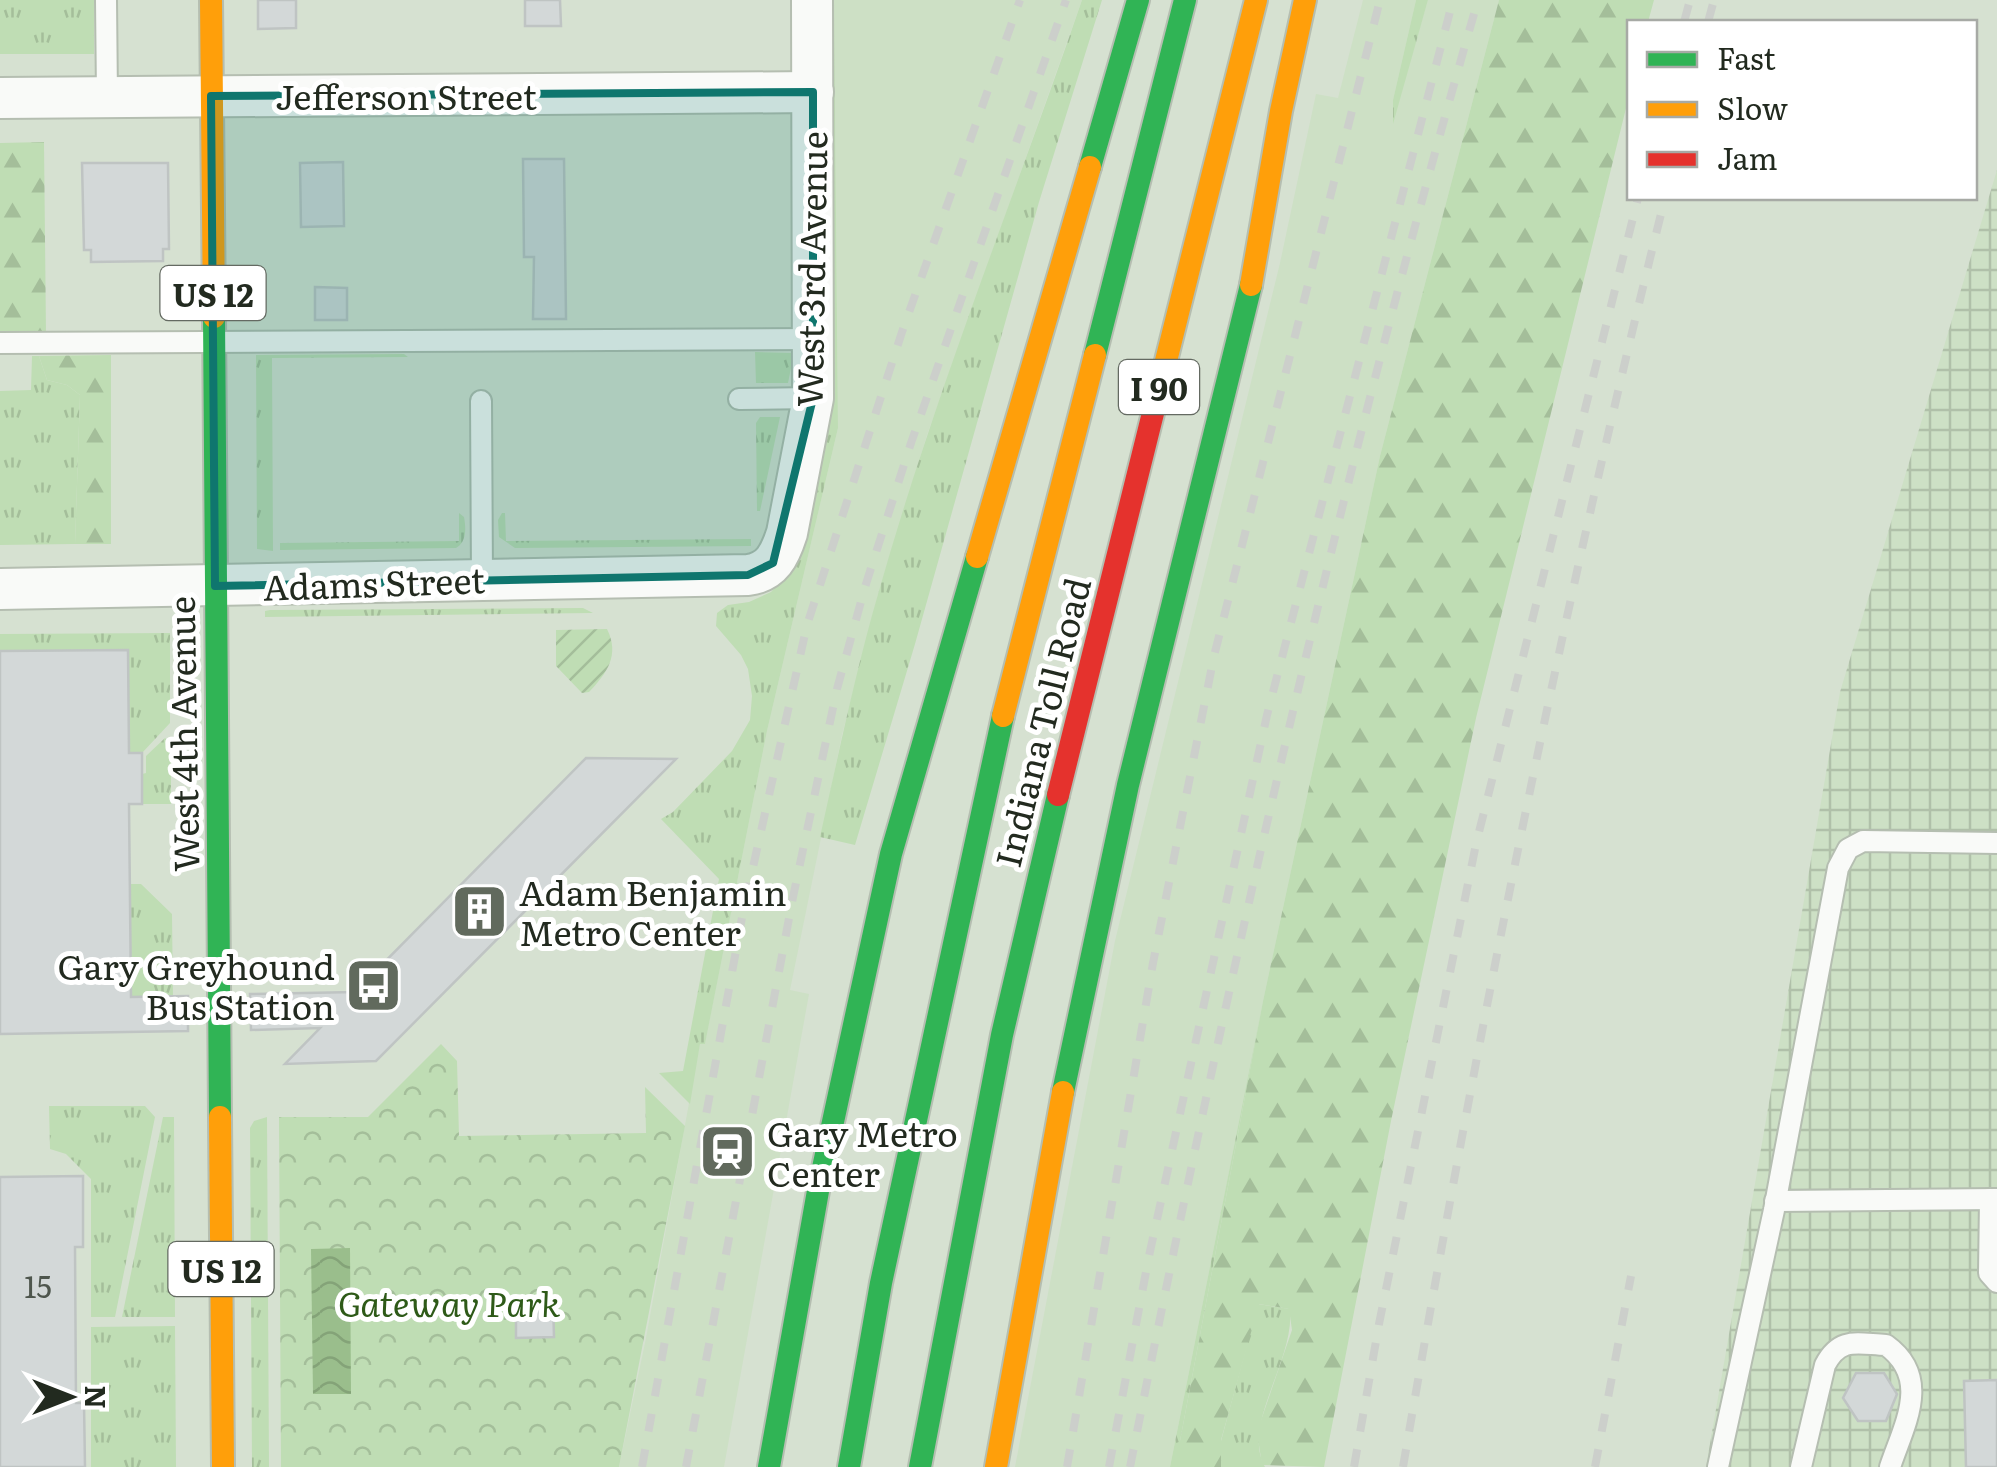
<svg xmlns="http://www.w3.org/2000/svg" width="1997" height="1467" viewBox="0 0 1997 1467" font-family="Literata,serif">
<defs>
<pattern id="industrial-grid" width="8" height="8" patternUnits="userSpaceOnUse" patternTransform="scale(2.5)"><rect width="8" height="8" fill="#cde0c5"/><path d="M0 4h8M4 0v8" fill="none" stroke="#b0c0a9"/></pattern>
<pattern id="grass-tufts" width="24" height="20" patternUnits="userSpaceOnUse" patternTransform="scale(2.5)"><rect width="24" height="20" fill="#bfddb4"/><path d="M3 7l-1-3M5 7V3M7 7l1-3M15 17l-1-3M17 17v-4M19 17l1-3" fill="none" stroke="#a4be9a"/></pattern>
<pattern id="forest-firs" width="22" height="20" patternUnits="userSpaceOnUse" patternTransform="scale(2.5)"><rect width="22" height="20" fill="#bfddb4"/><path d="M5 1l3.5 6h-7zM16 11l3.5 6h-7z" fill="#a4be9a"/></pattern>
<pattern id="park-crowns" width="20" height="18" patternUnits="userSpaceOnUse" patternTransform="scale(2.5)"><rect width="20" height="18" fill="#bfddb4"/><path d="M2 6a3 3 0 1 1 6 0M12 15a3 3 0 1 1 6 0" fill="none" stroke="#a4be9a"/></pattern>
<pattern id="garden-furrows" width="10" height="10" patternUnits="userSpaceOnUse" patternTransform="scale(2.5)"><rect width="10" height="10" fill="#bfddb4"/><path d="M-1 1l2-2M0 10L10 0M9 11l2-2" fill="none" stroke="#a4be9a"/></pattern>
<pattern id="water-waves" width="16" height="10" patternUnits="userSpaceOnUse" patternTransform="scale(2.5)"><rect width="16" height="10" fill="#9abe8c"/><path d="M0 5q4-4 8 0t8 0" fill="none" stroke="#84a378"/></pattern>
</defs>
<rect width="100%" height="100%" fill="#d6e1d1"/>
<g fill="#cde0c5">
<path d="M834,0H1082L927,435L878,594L842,735L790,990L809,994L724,1467H619L646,1338L700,1043H705L767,731L838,428Z"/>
<path d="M1363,0H1416L1393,100V119L1428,0H1499L1380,456L1263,1001L1170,1467H1015L1115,941L1280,263L1316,94L1338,98Z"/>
</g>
<path fill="url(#industrial-grid)" d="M1997,170V1467H1706L1840,692Z"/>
<g fill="url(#grass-tufts)">
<rect x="0" y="0" width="94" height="54"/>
<path d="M827,0H834L838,428L767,731L705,1044H700L690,1104L659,1073L683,1071L719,879L661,819L673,812L732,751L750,720L752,696L748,669L741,655L716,626L717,613L728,605L749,602L771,592L791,570L801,548L831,415Z"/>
<path d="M1082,0H1102L1039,202L915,644L855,845L820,837C838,756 855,674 878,594C935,393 1014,198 1082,0Z"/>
<path d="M1416,0H1428L1393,124V100Z"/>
<path d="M755,352L794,353L788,383H756Z"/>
<path d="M404,354L408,357L272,358L273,551L257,549L256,355Z"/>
<path d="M32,356H39L47,380L67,385L80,395L75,544L0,545V391L31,390Z"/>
<path d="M760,417H780L760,511H757L756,423Z"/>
<path d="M459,513L464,517C466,528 467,542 456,548L280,550V543L459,541Z"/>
<path d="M502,513H505L506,541L751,539V546L515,548L499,537L498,520Z"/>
<path d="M583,608L593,613L265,617V611L270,610Z"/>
<path d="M170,633V723L142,753H129L127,650L0,651V634Z"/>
<path d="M165,738L171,743V804H142V774L146,773V756Z"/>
<path d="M130,884H141L172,914L173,999L168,1006V1032H131Z"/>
<path d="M1263,1001L1180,1441V1467H1170Z"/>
<path d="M49,1106H145L155,1117L115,1317H91V1179L66,1154L50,1149Z"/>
<path d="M163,1117H174L175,1317H122Z"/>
<path d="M267,1117L269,1467H252L250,1128L254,1121Z"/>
<path d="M1258,1304L1290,1309C1295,1361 1241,1424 1265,1467H1221V1441Z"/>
<path d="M175,1326L176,1467H91V1327Z"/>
</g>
<g fill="url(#forest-firs)">
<path d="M1499,0H1654L1648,22H1630L1629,96L1476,718L1391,1121L1324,1467L1262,1465L1257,1432L1292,1330L1289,1309L1259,1304L1221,1440V1467H1180V1441L1263,1001L1380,456Z"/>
<path d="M44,142L46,332L0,333V143Z"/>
<path d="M111,355V544H75L80,395L67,385L47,380L39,356Z"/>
</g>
<path fill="url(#park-crowns)" d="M441,1044L457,1061L459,1136L646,1133L645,1087L685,1126L619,1467H281L279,1117H368Z"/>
<path fill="url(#garden-furrows)" d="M607,629C620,655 607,673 589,692L582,693L556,666V630Z"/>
<path fill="url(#water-waves)" d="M350,1248L351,1394H313L311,1249Z"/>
<g fill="#d3d8d8" stroke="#bfc4c3" stroke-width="2.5">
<path d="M258,0H296V28L258,29Z"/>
<path d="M525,0H560L561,26H525Z"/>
<path d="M523,159H564L566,319H533L534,257H524Z"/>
<path d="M343,162L344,226L301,227L300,163Z"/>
<path d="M82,163H168L169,249H163V261L91,262V250H84Z"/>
<path d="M315,287L347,288V320H315Z"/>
<path d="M128,650L129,753H142V804H129L131,997L188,996V1031L0,1034V651Z"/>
<path d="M586,758L676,759L376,1061L285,1064L320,1028L251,1030L250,994L355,992Z"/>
<path d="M83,1176V1247H75L76,1403H84L85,1467H0V1177Z"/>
<path d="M516,1302H553L554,1337L516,1338Z"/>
<path d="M1856,1373H1884L1897,1394L1886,1421H1858L1843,1398Z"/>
<path d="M1997,1380V1467H1966L1964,1381Z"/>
</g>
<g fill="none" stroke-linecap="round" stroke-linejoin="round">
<defs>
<g id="lane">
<path d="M106,0L107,96"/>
<path d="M0,343L815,339"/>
<path d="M739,399L813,398"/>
<path d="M481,401L482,578"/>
<path d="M1990,1199L1989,1273L1997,1282"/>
<path d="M1775,1201L1997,1199"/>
<path d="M1718,1467L1774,1210L1838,868L1848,849L1863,841L1997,843"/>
<path d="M1801,1467L1825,1365C1840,1336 1858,1344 1886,1345C1932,1378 1904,1425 1890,1467"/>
</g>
<g id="street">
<path d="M0,98L813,92"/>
<path d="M0,589L748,575C772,572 780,555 787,533L813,398L812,0"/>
</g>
<g id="fast">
<path d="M1090,167L1138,0"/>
<path d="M214,317L220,1117"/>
<path d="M1095,355L1185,0"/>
<path d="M1063,1092L1128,785L1251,285"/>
<path d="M769,1467L818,1191L891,854L977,557"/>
<path d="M849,1467L881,1283L1003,716"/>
<path d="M920,1467L1002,1035L1058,795"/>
</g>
<g id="slow">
<path d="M211,0L214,317"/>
<path d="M1251,285L1281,111L1305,0"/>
<path d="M1157,397L1256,0"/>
<path d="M977,557L1090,167"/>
<path d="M1003,716L1095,355"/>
<path d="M220,1117L223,1467"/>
<path d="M996,1467L1063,1092"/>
</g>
<path id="jam" d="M1058,795L1157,397"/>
</defs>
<use href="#lane" stroke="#b5beb1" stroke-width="24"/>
<use href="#street" stroke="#b5beb1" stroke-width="44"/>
<use href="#fast" stroke="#b5beb1" stroke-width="26"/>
<use href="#slow" stroke="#b5beb1" stroke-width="26"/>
<use href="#jam" stroke="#b5beb1" stroke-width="26"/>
<use href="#lane" stroke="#f9faf8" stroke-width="20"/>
<use href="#street" stroke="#f9faf8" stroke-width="40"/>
<use href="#fast" stroke="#30b455" stroke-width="22"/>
<use href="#slow" stroke="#ff9f0a" stroke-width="22"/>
<use href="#jam" stroke="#e5322d" stroke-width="22"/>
<g stroke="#cccfcb" stroke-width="8" stroke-dasharray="18 18" stroke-linecap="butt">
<path d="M1684,22L1690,0"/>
<path d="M1708,22L1714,0"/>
<path d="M642,1467L743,912L807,625L902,332L1020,0"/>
<path d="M686,1467L793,897L837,689L865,587L911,443L1066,0"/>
<path d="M1067,1467L1153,963L1214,656L1380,0"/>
<path d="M1109,1467L1149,1256L1267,715L1453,0"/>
<path d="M1130,1467C1228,974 1339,483 1478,0"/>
<path d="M1354,1467L1379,1324L1476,844L1638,198"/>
<path d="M1403,1467C1476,1041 1560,617 1665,198"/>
<path d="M1595,1467L1631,1276"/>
</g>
</g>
<path fill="#0f766e" fill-opacity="0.2" stroke="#0f766e" stroke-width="8" stroke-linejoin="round" d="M813,92V398L773,563L748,575L215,586L211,96Z"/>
<defs>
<symbol id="building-square" viewBox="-11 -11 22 22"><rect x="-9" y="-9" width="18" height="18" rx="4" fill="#616a5d" stroke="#fff"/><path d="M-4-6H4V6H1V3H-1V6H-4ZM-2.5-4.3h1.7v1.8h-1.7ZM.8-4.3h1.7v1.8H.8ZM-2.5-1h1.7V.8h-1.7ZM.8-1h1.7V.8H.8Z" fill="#fff"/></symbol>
<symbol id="bus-square" viewBox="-11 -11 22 22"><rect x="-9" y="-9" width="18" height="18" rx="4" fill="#616a5d" stroke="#fff"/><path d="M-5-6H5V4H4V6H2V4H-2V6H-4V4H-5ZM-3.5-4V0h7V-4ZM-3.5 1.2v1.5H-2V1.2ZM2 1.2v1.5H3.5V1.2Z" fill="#fff"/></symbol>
<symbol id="station-square" viewBox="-11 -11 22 22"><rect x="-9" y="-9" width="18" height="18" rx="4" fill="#616a5d" stroke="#fff"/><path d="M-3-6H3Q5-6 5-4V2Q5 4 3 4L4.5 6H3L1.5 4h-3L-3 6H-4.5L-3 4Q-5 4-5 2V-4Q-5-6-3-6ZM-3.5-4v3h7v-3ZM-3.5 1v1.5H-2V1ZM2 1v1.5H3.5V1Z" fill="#fff"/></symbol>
</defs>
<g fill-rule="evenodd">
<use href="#building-square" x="448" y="880" width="63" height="63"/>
<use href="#bus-square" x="342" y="954" width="63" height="63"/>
<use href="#station-square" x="696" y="1120" width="63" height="63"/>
</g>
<g text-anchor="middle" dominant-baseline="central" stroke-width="10" stroke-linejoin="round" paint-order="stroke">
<g font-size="30" fill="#4e564d">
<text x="38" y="1285">15</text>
</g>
<g fill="#fff" stroke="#646a62" stroke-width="2.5">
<rect x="160.5" y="266" width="105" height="54" rx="8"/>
<rect x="1119" y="360" width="80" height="54" rx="8"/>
<rect x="168.5" y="1242" width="105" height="54" rx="8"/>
</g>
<g font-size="32" font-weight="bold" fill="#222a1f">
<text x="213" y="293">US 12</text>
<text x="1159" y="387">I 90</text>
<text x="221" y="1269">US 12</text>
</g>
<g font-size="35" fill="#222a1f" stroke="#fff">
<text x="406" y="95">Jefferson Street</text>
<text transform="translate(810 269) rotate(-89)">West 3rd Avenue</text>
<text transform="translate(374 582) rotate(-2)">Adams Street</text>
<text transform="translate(1041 722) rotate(-76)">Indiana Toll Road</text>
<text transform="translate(182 734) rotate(-91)">West 4th Avenue</text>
</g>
<g font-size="35" fill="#222a1f" stroke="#fff" text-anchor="start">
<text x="519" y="891">Adam Benjamin<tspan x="519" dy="40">Metro Center</tspan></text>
<text x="335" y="965" text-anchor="end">Gary Greyhound<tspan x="335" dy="40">Bus Station</tspan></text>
<text x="767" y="1132">Gary Metro<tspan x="767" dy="40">Center</tspan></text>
</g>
<g font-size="35" font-style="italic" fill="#2e5a18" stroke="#fff">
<text x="449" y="1302">Gateway Park</text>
</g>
</g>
<rect x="1627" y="20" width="350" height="180" fill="#ffffff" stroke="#a7aaa5" stroke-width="2.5"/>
<rect x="1647" y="52" width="50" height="15" fill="#30b455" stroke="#a7aaa5" stroke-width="2.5"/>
<text x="1717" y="70" font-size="30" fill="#222a1f">Fast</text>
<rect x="1647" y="102" width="50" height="15" fill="#ff9f0a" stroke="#a7aaa5" stroke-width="2.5"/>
<text x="1717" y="120" font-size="30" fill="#222a1f">Slow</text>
<rect x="1647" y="152" width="50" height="15" fill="#e5322d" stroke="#a7aaa5" stroke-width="2.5"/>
<text x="1717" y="170" font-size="30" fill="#222a1f">Jam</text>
<g transform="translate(70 1397) rotate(90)" stroke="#ffffff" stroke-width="8" paint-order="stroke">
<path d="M0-8L18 38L0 25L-18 38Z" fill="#222a1f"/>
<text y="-15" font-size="28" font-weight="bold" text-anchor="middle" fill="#222a1f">N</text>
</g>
</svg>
